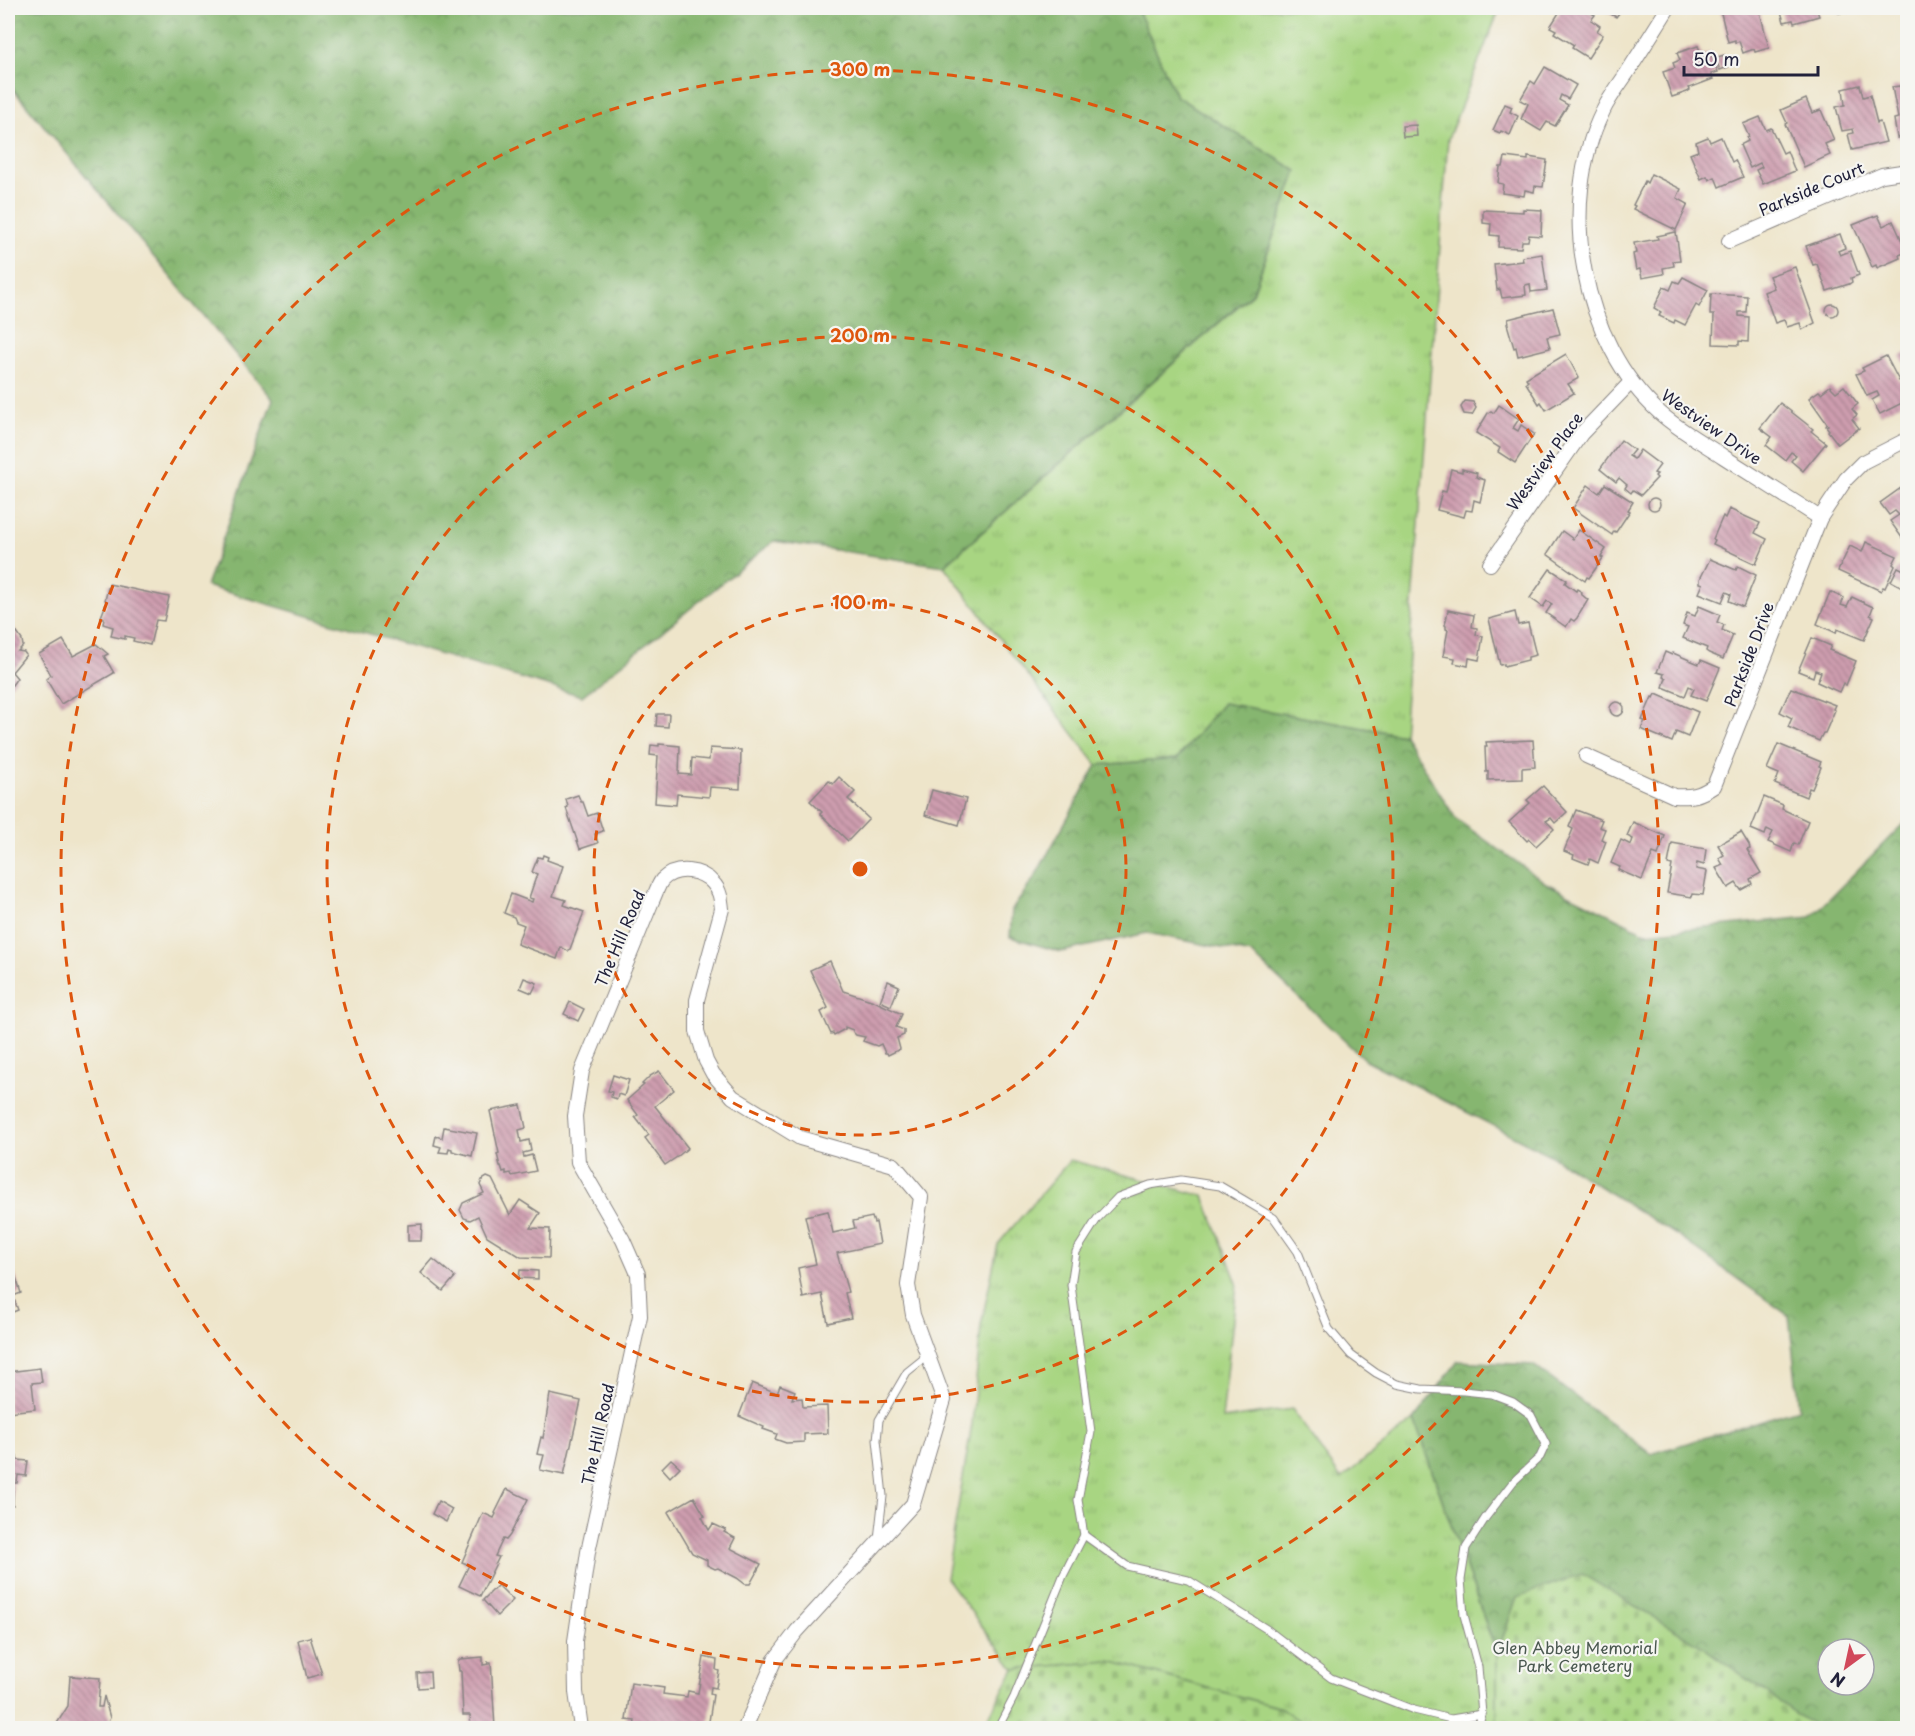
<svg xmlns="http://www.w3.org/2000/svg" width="1915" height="1736" viewBox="0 0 1915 1736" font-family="'Playpen Sans',sans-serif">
<defs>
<pattern id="grass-tufts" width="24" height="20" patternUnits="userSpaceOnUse" patternTransform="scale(1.5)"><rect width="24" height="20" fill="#a8d582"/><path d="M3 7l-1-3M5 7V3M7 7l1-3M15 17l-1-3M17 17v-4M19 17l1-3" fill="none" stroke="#90b771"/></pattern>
<pattern id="forest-crowns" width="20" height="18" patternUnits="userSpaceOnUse" patternTransform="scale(1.5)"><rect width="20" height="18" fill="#86b670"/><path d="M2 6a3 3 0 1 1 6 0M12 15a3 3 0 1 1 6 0" fill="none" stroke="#6d945d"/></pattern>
<pattern id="cemetery-stones" width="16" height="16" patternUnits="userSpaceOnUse" patternTransform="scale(1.5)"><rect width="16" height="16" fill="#a8d582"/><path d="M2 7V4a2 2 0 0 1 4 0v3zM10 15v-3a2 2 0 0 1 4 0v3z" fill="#90b771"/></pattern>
<pattern id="building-back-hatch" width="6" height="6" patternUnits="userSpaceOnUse" patternTransform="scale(1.5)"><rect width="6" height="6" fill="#ce9daf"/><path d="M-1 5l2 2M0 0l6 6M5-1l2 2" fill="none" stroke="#a78090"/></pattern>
</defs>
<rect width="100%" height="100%" fill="#f6f6f2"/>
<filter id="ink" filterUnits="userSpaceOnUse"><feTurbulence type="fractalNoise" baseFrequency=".0167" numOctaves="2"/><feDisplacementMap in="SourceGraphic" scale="12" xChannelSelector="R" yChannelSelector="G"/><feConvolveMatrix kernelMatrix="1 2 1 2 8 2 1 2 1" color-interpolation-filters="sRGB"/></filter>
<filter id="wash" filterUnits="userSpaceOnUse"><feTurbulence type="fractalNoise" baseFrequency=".008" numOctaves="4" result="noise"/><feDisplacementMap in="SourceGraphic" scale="24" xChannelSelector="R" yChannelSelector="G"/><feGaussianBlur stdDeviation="1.35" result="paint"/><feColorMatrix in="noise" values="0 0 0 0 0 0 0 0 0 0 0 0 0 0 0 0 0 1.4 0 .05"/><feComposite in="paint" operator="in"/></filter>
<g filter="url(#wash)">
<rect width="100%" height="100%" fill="#eee5ca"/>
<g fill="url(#grass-tufts)" stroke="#657c5e" stroke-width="1.5">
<path d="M1137,8H1500L1448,139L1403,735L1223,703L1177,759L1097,765L944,566L1253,293L1297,171L1176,96Z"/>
<path d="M1070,1160L1204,1196L1237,1283L1222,1419L1292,1409L1341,1479L1414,1420L1497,1655V1721L1494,1728H1309L1281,1708L1110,1661L1014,1669L946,1578L972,1424L981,1325L998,1244Z"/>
</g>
<g fill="url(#forest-crowns)" stroke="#546c56" stroke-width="1.5" fill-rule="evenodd">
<path d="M8,8H1137L1176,96L1297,171L1253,292L944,566L774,541L582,696L206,586L273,399L12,88L8,87Z"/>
<path d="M1223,703L1403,735L1456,819L1546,883L1646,933L1811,917L1907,820V1728H1816L1701,1646L1517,1597L1497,1655L1414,1420L1458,1361L1533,1365L1651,1454L1799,1409L1789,1316L1678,1236L1550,1155L1365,1060L1252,954L1147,933L1061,952L1010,937L1012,910L1033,880L1097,765L1177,759ZM1828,1649H1864V1685H1828Z"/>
</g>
<g fill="url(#cemetery-stones)" stroke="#657c5e" stroke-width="1.5">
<path d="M1582,1574L1701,1646L1816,1728H1494L1497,1721V1655L1517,1597Z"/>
<path d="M1110,1661L1281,1708L1309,1728H983L1014,1669Z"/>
</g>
<g id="blocks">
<g fill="url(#building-back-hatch)">
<path d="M1562,8H1583L1595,15L1591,20L1600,26L1597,31L1603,35L1588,58L1572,48L1574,45L1554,33L1556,30L1550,27Z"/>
<path d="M1600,8H1623L1616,17Z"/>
<path d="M1726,8H1759L1769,48L1755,52L1754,49L1743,53L1739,41L1735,43V40L1728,42L1720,9Z"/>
<path d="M1780,8H1816L1819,16L1794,23L1793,20L1784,22Z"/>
<path d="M1838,8H1866L1849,13L1848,11L1839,13Z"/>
<path d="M1698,46L1702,56L1711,53L1718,72L1711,74L1713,79L1689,88L1690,90L1687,92L1672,97L1663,72L1675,68L1673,63L1680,60L1677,53Z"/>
<path d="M1724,55L1728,67L1720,70L1715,58Z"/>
<path d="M1545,67L1576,85L1568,99L1561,95L1559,100L1568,105L1555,126L1547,122L1541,131L1521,119L1528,104L1520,100L1531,81L1535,84Z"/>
<path d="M1860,85L1863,97L1870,95L1877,123L1880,122L1886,142L1852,150L1848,134L1854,133L1853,129L1842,131L1836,107L1845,105L1843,89Z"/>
<path d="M1908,85V136L1897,138L1894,119L1898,118L1892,87Z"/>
<path d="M1806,99L1812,113L1821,110L1834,140L1825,144L1830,155L1804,167L1785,124L1787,123L1781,110Z"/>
<path d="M1505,104L1512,107L1510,112L1518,116L1510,135L1501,131L1500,133L1493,130Z"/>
<path d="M1760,117L1766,130L1771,128L1783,153L1787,151L1795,171L1763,184L1756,170L1762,167L1760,163L1750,168L1740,145L1748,141L1747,138L1749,137L1743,124Z"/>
<path d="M1416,125L1417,136L1403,137L1402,126Z"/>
<path d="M1708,137L1710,142L1721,137L1732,162L1735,160L1743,177L1719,187L1715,177L1709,180L1707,176L1701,179L1690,154L1698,151L1696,142Z"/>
<path d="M1505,157L1528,160V157L1547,160L1543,187L1535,186L1534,192L1525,190L1524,196L1502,193L1503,184L1498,183L1500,167H1503Z"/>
<path d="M1651,174L1681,189L1677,198L1688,204L1676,230L1633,209L1635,206L1633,205L1645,181L1647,183Z"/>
<path d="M1523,209L1542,210L1541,236L1529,235L1528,241H1522L1521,248L1498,247L1499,236L1490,235L1491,224L1483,223V210L1523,212Z"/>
<path d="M1878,215L1883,226L1893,221L1907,252L1899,255L1900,258L1877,268L1876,265L1872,267L1853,225Z"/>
<path d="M1676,232L1680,260L1673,261L1674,266L1663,268L1664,274L1642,278L1640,269L1636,270L1633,254L1636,253L1634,243L1658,239L1657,236Z"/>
<path d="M1840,234L1845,248L1838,251L1840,255L1850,251L1859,275L1851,278L1852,282L1849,284L1827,291L1817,264L1813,265L1806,246Z"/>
<path d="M1542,254L1547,290L1531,292L1530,284L1525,285L1526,295L1502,298L1500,289L1497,290L1494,264L1523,261L1522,257Z"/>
<path d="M1795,267L1815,323L1802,330L1800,323L1787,327L1784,320L1775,323L1764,292L1774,288L1769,276Z"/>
<path d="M1683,277L1708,290L1699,307L1696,305L1685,325L1675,320L1674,323L1659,316L1661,312L1654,308L1664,287L1670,290L1674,281L1679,283Z"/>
<path d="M1711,294L1747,296L1746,312H1739V316L1749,317L1748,342L1739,341V345L1713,344L1714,315H1710Z"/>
<circle cx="1832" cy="310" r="6"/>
<path d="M1553,308L1560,334L1547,337L1550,348L1518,356L1516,347L1514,348L1507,324H1509L1508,319Z"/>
<path d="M1908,352V367L1900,357Z"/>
<path d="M1566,354L1579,378L1568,384L1574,393L1546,410L1541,402L1539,404L1526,383L1528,381L1526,378Z"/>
<path d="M1886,356L1899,381L1902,379L1908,389V400L1880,414L1872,400L1879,396L1877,392L1867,396L1856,374L1864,371L1862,368Z"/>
<path d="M1830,386L1836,392L1844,386L1858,404L1852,409L1857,415L1852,419L1859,428L1838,444L1828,431L1829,430L1826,426L1828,425L1809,398L1819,391L1821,393Z"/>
<path d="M1465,401L1473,402L1476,408L1472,415L1464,414L1461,407Z"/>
<path d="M1780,403L1813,429L1811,431L1826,443L1803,471L1791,461L1796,455L1791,452L1785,460L1766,445L1772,437L1760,428Z"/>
<path d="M1499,405L1519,419L1513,428L1518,431L1521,425L1534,434L1515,463L1498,452L1500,448L1476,433L1488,413L1491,411L1494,413Z"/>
<path d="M1621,440L1634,450L1629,456L1634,459L1640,450L1660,465L1654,473L1657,474L1655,476L1657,478L1641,495L1633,490L1631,493L1625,488L1627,485L1619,478L1616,482L1600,469Z"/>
<path d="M1451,469L1462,472V469L1477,473L1476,477L1485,480L1480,502L1474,500L1472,511L1466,510L1464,517L1437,510L1442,491L1446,492Z"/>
<path d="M1908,483V540L1905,542L1890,521L1899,515L1895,511L1889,515L1880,503Z"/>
<path d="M1605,484L1633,502L1628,510L1630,511L1616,532L1614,531L1612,535L1573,508L1588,485L1599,493Z"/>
<circle cx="1654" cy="504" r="6"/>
<path d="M1729,509L1760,523L1755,533L1767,539L1756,564L1713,544L1715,540L1713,539L1723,516L1725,518Z"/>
<path d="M1579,530L1606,549L1601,557L1603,558L1589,578L1587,577L1585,581L1547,554L1562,531L1573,539Z"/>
<path d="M1866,542L1897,556L1893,564L1895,566L1885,588L1883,587L1881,591L1838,571L1850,546L1862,552Z"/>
<path d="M1710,559L1736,570L1738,566L1756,575L1743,607L1729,601L1731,594L1726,592L1722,602L1699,593L1703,584L1700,583V579Z"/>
<path d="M1898,567L1908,572L1902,587L1891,581Z"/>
<path d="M1550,569L1567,580L1565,583L1576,591L1577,589L1582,592L1581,594L1588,600L1577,618L1574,621L1571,619L1566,627L1546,613L1552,604L1547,601L1543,607L1530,598Z"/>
<path d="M109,584L169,597L164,621L156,620L150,645L133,641L134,638L125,636V639L111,636L113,627L103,624L104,618L101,617L107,601L105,600Z"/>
<path d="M1830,592L1844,598L1841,605L1847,607L1852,597L1873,607L1870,615L1874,617L1864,640L1837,629L1836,633L1817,624Z"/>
<path d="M1699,606L1720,615L1717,622L1724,625L1722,630L1733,635L1723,659L1709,653L1706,651L1707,648L1683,638L1688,627L1683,625L1687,613L1695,616Z"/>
<path d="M1448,610L1474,615L1472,627L1477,628L1476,635L1483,636L1479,660L1469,658L1468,666L1454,663L1455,658L1443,656L1448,630L1446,629V626L1445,625Z"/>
<path d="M1515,612L1518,625L1528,623L1536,655L1528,657V660L1504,666V664L1500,665L1489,619Z"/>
<path d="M8,626L13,627L22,640L23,646L18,651L24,652L26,655L12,672L17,678L12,685L8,686L10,691L8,695Z"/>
<path d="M1812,638L1831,646L1829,650L1856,661L1846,685L1843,683L1839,692L1817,682L1821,672L1815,670L1813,677L1798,671Z"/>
<path d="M63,640L73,656L96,644L108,654L104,656L114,673L61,704L46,679L51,675L39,654Z"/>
<path d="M1665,652L1672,655L1673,653L1699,664L1701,660L1720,668L1706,701L1691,695L1694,689L1689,686L1685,696L1663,687L1666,678L1663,677L1664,674L1657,672Z"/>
<path d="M1791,688L1835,705L1833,709L1835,710L1825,733H1823L1819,741L1788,727L1792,718L1780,712Z"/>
<path d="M1656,694L1698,712L1688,737L1676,732L1672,742L1641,729L1645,721L1642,720L1652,697L1654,698Z"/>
<circle cx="1617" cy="709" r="7"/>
<path d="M657,714H669L668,727L656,726Z"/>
<path d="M1533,740L1535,767L1522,768V779L1488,780V771L1486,772L1485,747H1487L1486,742Z"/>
<path d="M659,744L680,746L679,774L691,775L692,758L709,760L710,748L741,750L740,789L710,787L709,797L677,794L676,805L655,803L658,756L650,755L651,745L659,746Z"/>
<path d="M1778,744L1821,762L1819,766L1821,767L1812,789L1809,788L1806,797L1775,784L1779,774L1767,769Z"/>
<path d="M839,777L855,792L848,799L869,819L848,841L820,814L822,812L810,801L829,781L833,784Z"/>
<path d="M1543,786L1567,812L1555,823L1551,818L1546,821L1554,829L1536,846L1529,839L1527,841L1509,822L1530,803L1527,800Z"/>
<path d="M932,790L966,799L959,825L925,815Z"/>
<path d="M578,795L581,802H583L588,816L597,813L603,831L595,834L598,843L580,849L566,808L568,807L566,799Z"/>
<path d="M1764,797L1783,805L1782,809L1808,821L1798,845L1794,843L1791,852L1768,842L1773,832L1767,829L1765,835L1751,829Z"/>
<path d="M1576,810L1602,820L1599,827L1605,829L1601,839L1606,841L1598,863L1590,859L1588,864L1573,858L1574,855L1564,851L1573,829L1569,827Z"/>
<path d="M1633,822L1665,836L1658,855L1653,853L1642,880L1618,870L1620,867L1611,863L1621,840L1631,845L1633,839L1627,836Z"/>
<path d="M1741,832L1749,845L1750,849L1747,850L1761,873L1750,879L1752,884L1741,890L1736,883L1728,888L1716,868L1723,865L1719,858L1724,855L1718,845Z"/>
<path d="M1672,843L1706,849L1704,865L1697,863L1696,869L1707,871L1703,895L1693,894L1692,897L1667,893L1672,865L1668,864Z"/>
<path d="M543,855L548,857L547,860L563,866L553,896L566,900L564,905L584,912L570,949L568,951L561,947L557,959L517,944L524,925L516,922L514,917L504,913L511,894L532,902L533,899L529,898L537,874L532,872L538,857L542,858Z"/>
<path d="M830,961L843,991L874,1001L902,1014L896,1027L904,1030V1035L897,1038L900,1049L888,1055L887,1053H885L881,1044L877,1046L863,1041L865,1037L856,1035L853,1032V1030L845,1027V1029L834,1035L833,1033L831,1034L821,1012L828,1008L810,970Z"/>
<path d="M524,978L537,983L532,993L520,988Z"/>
<path d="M888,981L899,986L891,1006L880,1001Z"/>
<path d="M570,1002L584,1009L578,1021L564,1014Z"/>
<path d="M659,1071L674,1090L655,1106L688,1148L677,1157L665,1165L645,1138L649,1135L635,1117L638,1115L627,1100L644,1085L642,1084L650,1076Z"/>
<path d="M613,1075L629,1080L624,1096L618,1094L617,1099L611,1097L612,1092L608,1091Z"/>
<path d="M521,1105L526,1128L519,1130L521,1142L529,1140L531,1151L523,1153L524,1157L532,1155L536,1171L512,1176L511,1173L506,1174V1171L503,1172L501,1166H500L497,1154L499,1153L490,1111Z"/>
<path d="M444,1127L477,1133L472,1156L452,1151V1149L449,1148L448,1153L439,1152L441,1147L434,1145L436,1136L442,1138Z"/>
<path d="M487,1177L492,1179L510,1215L520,1200L540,1213L530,1228L550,1229L549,1258L521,1257L487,1236L478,1216L470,1220L464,1218L460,1210L463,1203L484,1193L480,1185L482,1180Z"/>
<path d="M828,1211L833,1233L855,1228L853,1221L872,1217L874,1223L876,1222L880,1244L837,1253L848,1292L845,1293L851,1318L828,1323L822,1294L803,1298L798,1268L816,1264L805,1216Z"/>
<path d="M422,1224L421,1241H408V1225Z"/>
<path d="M433,1259L455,1277L443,1291L421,1273Z"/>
<path d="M520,1270L538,1271V1279L519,1278Z"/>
<path d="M14,1271L21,1293L13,1296L18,1310L8,1314V1273Z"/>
<path d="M40,1368L42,1382L32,1383L35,1409L8,1412V1372Z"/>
<path d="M752,1383L777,1393L780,1385L795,1391L792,1399L802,1398L803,1407L827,1406L828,1433L804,1434V1442L786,1443L775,1439L777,1434L763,1429L764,1427L739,1416Z"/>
<path d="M550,1394L581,1401L564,1475L540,1470L544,1455L537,1454L541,1437L543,1438Z"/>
<path d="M8,1455L17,1456V1460L28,1461L26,1476L18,1475L17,1483H13V1505L8,1504Z"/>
<path d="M671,1459L680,1467L670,1477L662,1468Z"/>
<path d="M507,1489L528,1499L510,1535L506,1540L503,1539L495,1556L499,1557L480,1596L459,1586L469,1565L462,1562L483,1513L494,1518L496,1514L495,1513Z"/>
<path d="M694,1497L705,1516L702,1517L709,1530L713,1524L726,1530L724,1532L735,1538L730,1548L761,1564L750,1584H745L737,1578L718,1568L715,1569L707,1565V1560L692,1553L668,1512Z"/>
<path d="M438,1501L452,1509L446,1522L432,1514Z"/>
<path d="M498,1585L513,1600L497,1616L483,1600Z"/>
<path d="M310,1637L322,1674L307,1678L298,1640Z"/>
<path d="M483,1657V1665L489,1664L488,1662H491L495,1728H471L470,1715H463L461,1671H459L458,1661L460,1659Z"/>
<path d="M704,1657L717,1660L716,1670L719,1671L716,1688L711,1687L710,1694L713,1695L708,1728H634L635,1721L626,1720L631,1683L664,1688L663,1694L687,1697L688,1691L698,1693Z"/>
<path d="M430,1672L431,1687L418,1688L417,1673Z"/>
<path d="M70,1676L100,1678L98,1707H102L104,1696L110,1718L105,1728L92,1726L90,1728H54L68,1706Z"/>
</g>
</g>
</g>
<g filter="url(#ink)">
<use href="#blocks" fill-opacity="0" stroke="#888482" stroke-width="1.5"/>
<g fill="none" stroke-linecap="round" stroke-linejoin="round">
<defs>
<g id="lane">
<path d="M1084,1535L1127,1566L1188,1580L1268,1630L1331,1678L1414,1710L1451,1719L1482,1714L1478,1728"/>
<path d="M878,1539L883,1496L877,1440L879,1420L907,1372L927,1356"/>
<path d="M998,1728L1014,1697L1063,1576L1084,1535L1078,1500L1091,1432L1071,1285L1076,1252L1097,1219L1118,1197L1150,1185L1181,1180L1220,1186L1244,1200L1274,1218L1298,1252L1329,1329L1351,1355L1376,1373L1397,1384L1421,1389L1464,1391L1492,1394L1513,1402L1531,1415L1546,1444L1540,1457L1513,1482L1486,1517L1466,1548L1461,1580L1464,1615L1478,1667L1482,1714"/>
</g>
<g id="street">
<path d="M1668,8C1655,29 1641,51 1627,73C1619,85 1609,98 1603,111C1556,205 1582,343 1660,413C1679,430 1703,443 1724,457C1756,477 1788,498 1820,518"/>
<path d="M1729,241L1882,175L1908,171"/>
<path d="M1490,564L1581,434L1631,382"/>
<path d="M1586,756L1674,796C1692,797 1699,796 1714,786L1820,518L1846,479L1863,462L1908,439"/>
<path d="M581,1728L576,1692L575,1641L588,1552L640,1316L638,1274L623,1240L578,1162L575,1116L582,1071L652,901C655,895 658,885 662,880C676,866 701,869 713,883C720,890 721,899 722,909L697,1000V1031L706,1061L713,1074L733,1097L800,1138L894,1165L921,1197L908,1285L913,1315L944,1400L913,1504L797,1631L774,1661L745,1728"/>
</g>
</defs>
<use href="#lane" stroke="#888482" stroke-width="9"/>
<use href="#street" stroke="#888482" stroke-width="16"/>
<use href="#lane" stroke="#fff" stroke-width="7"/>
<use href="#street" stroke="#fff" stroke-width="14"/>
</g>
</g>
<g fill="none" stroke="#de560e" stroke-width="3" stroke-dasharray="10 8">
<circle cx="860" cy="869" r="266"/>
<circle cx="860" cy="869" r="533"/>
<circle cx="860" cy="869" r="799"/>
</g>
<g text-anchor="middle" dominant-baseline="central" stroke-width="4.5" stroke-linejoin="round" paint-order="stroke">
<g font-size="16" fill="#22223b" stroke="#f6f6f2">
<text transform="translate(1811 188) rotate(-23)">Parkside Court</text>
<text transform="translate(1712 426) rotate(35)">Westview Drive</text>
<text transform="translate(1544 461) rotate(-54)">Westview Place</text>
<text transform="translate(1748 654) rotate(-69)">Parkside Drive</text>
<text transform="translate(619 938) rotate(-67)">The Hill Road</text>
<text transform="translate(597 1434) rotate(-78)">The Hill Road</text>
</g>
<g font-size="16" fill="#4a5850" stroke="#f6f6f2">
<text x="1575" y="1647">Glen Abbey Memorial<tspan x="1575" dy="18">Park Cemetery</tspan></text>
</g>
</g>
<circle cx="860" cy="869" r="9" fill="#de560e" stroke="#f6f6f2" stroke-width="3"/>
<g font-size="18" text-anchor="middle" font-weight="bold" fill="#de560e" stroke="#f6f6f2" stroke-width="4.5" stroke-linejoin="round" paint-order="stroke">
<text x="860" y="76">300 m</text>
<text x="860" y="342">200 m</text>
<text x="860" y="609">100 m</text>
</g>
<rect width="1915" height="1736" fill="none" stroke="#f6f6f2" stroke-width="30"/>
<g transform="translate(1846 1667) rotate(213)"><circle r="28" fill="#f6f6f2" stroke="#a1a1a9" stroke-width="1.5"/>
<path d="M0-4.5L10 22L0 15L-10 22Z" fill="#d1495b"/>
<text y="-9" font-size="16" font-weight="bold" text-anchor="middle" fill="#22223b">N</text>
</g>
<path d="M1684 66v9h134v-9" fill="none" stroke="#22223b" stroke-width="3"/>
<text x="1693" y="66" font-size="18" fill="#22223b" stroke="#f6f6f2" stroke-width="4.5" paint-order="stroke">50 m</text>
</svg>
